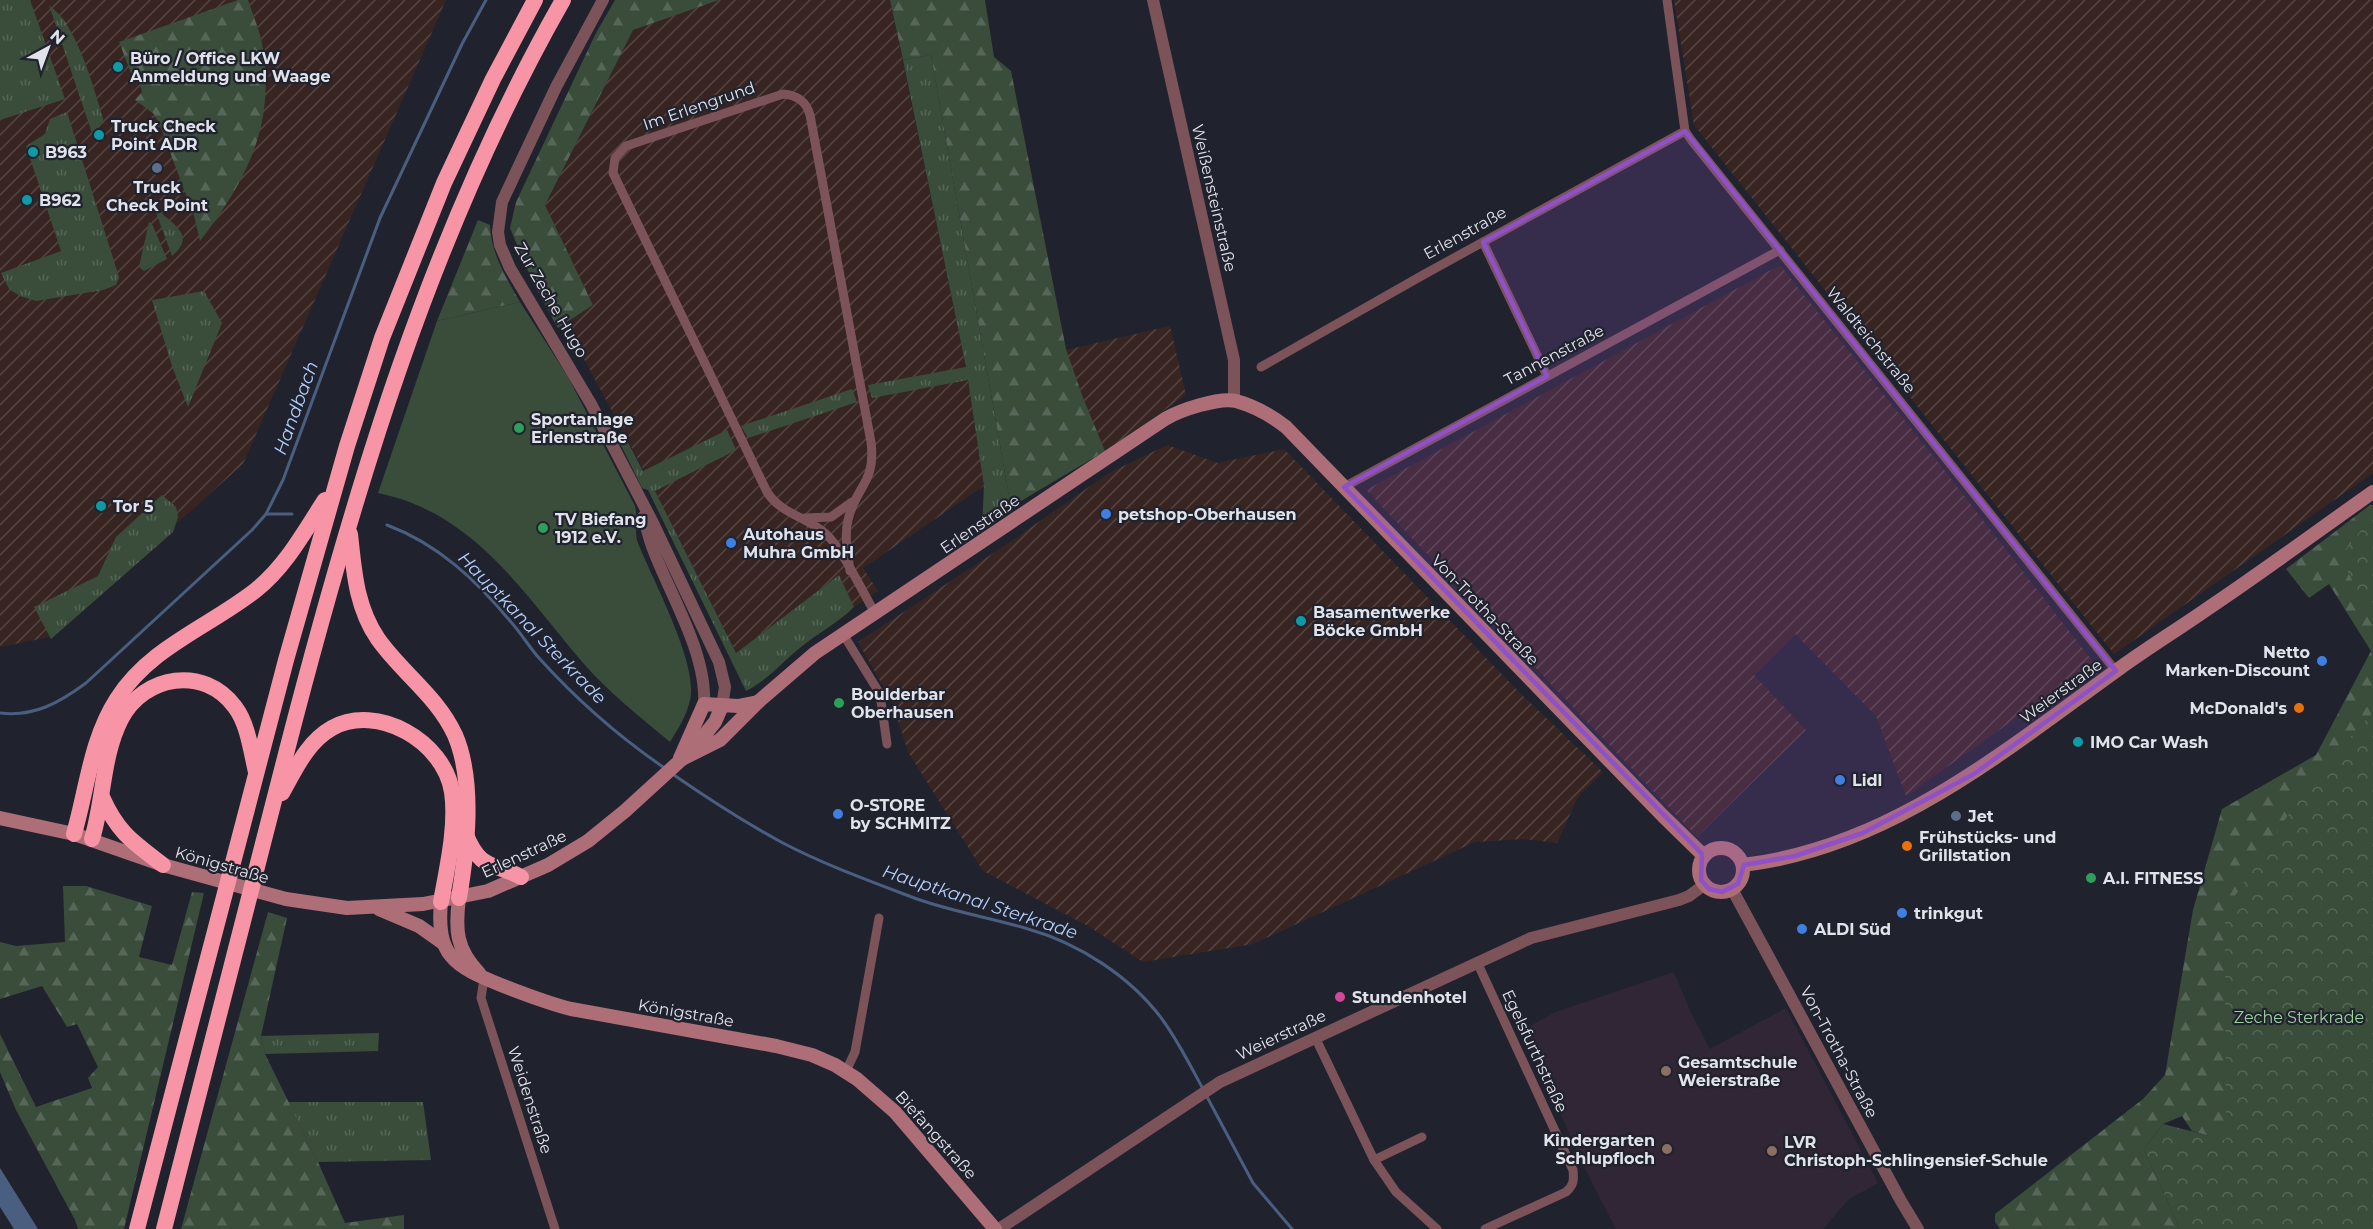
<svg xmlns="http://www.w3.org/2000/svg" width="2373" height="1229" viewBox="0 0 2373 1229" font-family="Montserrat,sans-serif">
<defs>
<pattern id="industrial-furrows" width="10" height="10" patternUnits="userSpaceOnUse" patternTransform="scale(1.5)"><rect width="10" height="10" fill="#382522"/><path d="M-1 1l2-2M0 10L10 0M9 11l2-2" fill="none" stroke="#544442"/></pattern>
<pattern id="grass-tufts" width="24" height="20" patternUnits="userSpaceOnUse" patternTransform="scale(1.5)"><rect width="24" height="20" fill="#3a4d3b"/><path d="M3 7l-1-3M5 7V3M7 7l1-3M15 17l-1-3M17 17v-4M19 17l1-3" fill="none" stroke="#566658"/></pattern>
<pattern id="forest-firs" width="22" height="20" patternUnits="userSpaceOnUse" patternTransform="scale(1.5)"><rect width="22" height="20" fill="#3a4d3b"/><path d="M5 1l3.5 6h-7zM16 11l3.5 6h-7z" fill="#566658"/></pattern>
<pattern id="park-crowns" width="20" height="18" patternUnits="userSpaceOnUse" patternTransform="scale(1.5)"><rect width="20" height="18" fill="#3a4d3b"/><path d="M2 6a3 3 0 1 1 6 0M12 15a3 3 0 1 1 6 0" fill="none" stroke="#566658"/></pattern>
</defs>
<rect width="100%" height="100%" fill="#20232e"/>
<g fill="url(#industrial-furrows)">
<path d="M0,0H446L243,464L50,637L0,647Z"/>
<path d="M719,0H890L966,367L984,486L863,568L878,591L854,607L839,575L736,653L655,491L565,324L593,305L545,205L633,30Z"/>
<path d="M1674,0H2373V473L2114,654L1694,125Z"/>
<path d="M1780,265L1938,462L2094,663L1906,796L1876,716L1795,634L1754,675L1806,730L1697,837L1366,490Z"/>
<path d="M1170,326L1186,395L1105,451L1082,395L1066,350Z"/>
<path d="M1167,445L1218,463L1284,449L1520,693L1603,772L1578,797L1557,843L1523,839L1475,842L1253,944L1143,962L1088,926L983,871L908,752L892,702L858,642L1010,542L1109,473Z"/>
</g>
<path fill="#302635" d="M1674,972L1692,1015L1710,1049L1786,1008L1878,1183L1848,1200L1823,1229H1616L1591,1181L1522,1030L1558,1011Z"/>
<g fill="url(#grass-tufts)">
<path d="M0,0H30L65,99L0,120Z"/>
<path d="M49,5C55,11 62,16 66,23C84,52 94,89 104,122L97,129L94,139Z"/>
<path d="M931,55L1011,507L982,527L984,486L968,380L872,398L868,385L966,367L903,60Z"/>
<path d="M67,112L119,277L116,285L103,290L36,301L20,296L9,289L1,273L61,251L26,146L45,134L50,119Z"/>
<path d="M154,207C171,223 198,235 172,256Z"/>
<path d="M149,222L152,224L167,259L144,271L139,267Z"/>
<path d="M204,291L222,323L188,407L172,366L152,300Z"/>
<path d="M852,389L857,402L748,438L741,426Z"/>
<path d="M727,430L736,450L655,491L736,653L839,575L854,607C838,623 818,633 801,647C783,661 767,681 746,691L648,490L642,488L616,435L622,431L643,471Z"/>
<path d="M162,495L176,507L178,517L173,532L51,639L34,607L98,576L116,537Z"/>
<path d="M379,1033L378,1051L265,1054L261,1036Z"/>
<path d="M288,1102H423L431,1160L318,1162Z"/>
</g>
<g fill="url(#forest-firs)">
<path d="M238,0H248C253,16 261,33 263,49C275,127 246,181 200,241L194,216L161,128L154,114L135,100L142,92L137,75L132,76L119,42Z"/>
<path d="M615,0H719L633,30L545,205L593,305L558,328L533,283L510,228L516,202L596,33Z"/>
<path d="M890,0H985L994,57L1011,71L1066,349L1082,395L1105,451L1011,507L931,55L903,60Z"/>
<path d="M478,220L490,225C491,254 506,277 520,302L437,321Z"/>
<path d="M2370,505H2373V758L2226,1141L2192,1131L2182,1116L2163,1124L2144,1149L2180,1229H2000L1995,1222V1214L2143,1099L2165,1075L2193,910L2222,809L2316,755L2371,651L2329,584L2309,598L2286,569Z"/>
<path d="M63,886H86L152,906L139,957L172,965L192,892L204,893L124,1229H78L75,1220L16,1110L0,1072V1034L36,1107L92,1088L88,1078L98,1067L77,1024L67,1027L42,986L0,999V942L16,946L65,942Z"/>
<path d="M268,912L287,918L261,1036L265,1054L318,1162L345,1223L404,1215V1229H181Z"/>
</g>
<g fill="url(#park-crowns)">
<path d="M2373,514V624L2341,557Z"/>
<path d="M2373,712V1229H2180L2144,1149L2163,1124L2226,1140L2225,911L2309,783Z"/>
</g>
<path fill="#3a4d3b" d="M520,302L568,377L635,506C638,519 634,533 638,543C652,579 699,664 690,700C687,715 678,729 670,742C644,720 617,699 594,675C529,604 481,514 378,493L437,321Z"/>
<path fill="#4a5e80" d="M0,1168L38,1229H14L0,1207Z"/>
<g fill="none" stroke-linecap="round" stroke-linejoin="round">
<g stroke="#4a5e80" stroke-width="3">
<path d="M267,514H292"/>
<path d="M387,525C438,544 476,580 511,622C521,633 529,647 539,658C577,700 619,737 666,769"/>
<path d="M0,713C34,717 59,703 86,683L252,530L266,514L283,480L380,218L462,44L486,0"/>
<path d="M671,773C707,798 744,822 783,843C823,864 867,880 909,896C947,911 989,917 1028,929C1078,943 1130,976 1162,1019C1178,1041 1190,1065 1203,1089"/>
<path d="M1206,1095L1253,1183L1292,1229"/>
</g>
<g stroke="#7c5359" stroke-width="9">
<path d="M1667,0L1685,131L1692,141L2116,671"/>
<path d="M1483,242L1547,376"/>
<path d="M1261,367L1423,275L1685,131"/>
<path d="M1344,487L1780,250"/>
<path d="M805,518L831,517L852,502"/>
<path d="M850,571C848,554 844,536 848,520C856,485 876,484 871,442L810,115C806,101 797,95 783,94L626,146L615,158L613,173L767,492C781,514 807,517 826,534C843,550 862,591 875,613"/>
<path d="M843,634L880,694L887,744"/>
<path d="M1477,962L1573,1170C1574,1180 1574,1185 1566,1192L1485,1229"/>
<path d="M484,979L481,998L555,1229"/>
<path d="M1315,1037L1374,1160L1396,1192L1437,1229"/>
<path d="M846,1071L855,1052L879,918"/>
<path d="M1374,1160L1422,1137"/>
</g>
<g stroke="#7c5359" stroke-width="12">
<path d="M603,0L556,87L502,202L498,232L500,245L510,268L591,404L653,523L719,662L725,687L722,706"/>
<path d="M1153,0L1234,360V400"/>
<path d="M643,517C647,528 649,539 653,549C670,595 707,653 704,704"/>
<path d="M1732,889L1901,1201L1918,1229"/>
<path d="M999,1229L1220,1082L1531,938L1679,900L1689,896L1704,885"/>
</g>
<g stroke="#ae6e78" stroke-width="14">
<path d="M680,758L704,704L738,706L758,702"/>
<path d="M680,760L720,740L758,702L815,653L1165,419C1180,410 1219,397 1236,401C1254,406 1272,416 1286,427L1663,816L1704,856"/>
<path d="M0,818L74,834L163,865L286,899L347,908L423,904L488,891L548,865L588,841L625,811L694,748L715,722L722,706"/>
<circle cx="1721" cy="870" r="22"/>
<path d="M1743,865C1889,848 2004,751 2120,668C2149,647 2180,628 2210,607C2265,570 2319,530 2373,492"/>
<path d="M459,898C455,930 456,949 479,973"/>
<path d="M441,902C436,956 454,966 501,985C524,994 547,1003 571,1009L776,1046L812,1055L835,1065L857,1079L895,1112L995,1229"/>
<path d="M379,909L419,926L443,943"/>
</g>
<g stroke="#f794a5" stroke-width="16">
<path d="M350,534C354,571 356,607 378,639C402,673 437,696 455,735C475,781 467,850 459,898"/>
<path d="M282,793C295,770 307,742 332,728C377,703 444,741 452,792C457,826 447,868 441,902"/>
<path d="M102,797C118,833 133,842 163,865"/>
<path d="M74,834C87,789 91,739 117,699C150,647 209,627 256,590C286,566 304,532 325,500"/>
<path d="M466,835C481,871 493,862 521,877"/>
<path d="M92,839C104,800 102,756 121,719C144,675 204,665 235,707C248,724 251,751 256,772"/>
<path d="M137,1229L286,660L347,446L382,338L444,183L493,79L535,0"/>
<path d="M164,1229C206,1069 246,909 287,750C354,491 430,233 563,0"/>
</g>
</g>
<path fill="#8f51c8" fill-opacity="0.2" stroke="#8f51c8" stroke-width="4.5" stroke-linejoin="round" d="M1685,131L2116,671L1974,774L1863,833L1795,856L1744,865L1738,884L1722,892L1709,889L1701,880L1702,854L1344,487L1547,376L1483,242Z"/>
<g fill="#0f9aa8" stroke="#20232e" stroke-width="2">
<circle cx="118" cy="67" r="6"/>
<circle cx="99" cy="135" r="6"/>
<circle cx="33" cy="152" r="6"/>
<circle cx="27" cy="200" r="6"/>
<circle cx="101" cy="506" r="6"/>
<circle cx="1301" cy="621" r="6"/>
<circle cx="2078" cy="742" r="6"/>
</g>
<g fill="#5c6f8a" stroke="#20232e" stroke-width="2">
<circle cx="157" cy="168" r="6"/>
<circle cx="1956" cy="816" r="6"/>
</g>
<g fill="#2e9e5b" stroke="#20232e" stroke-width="2">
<circle cx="519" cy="428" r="6"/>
<circle cx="543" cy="528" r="6"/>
<circle cx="839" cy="703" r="6"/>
<circle cx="2091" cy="878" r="6"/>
</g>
<g fill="#3f7fe0" stroke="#20232e" stroke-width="2">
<circle cx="1106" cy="514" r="6"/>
<circle cx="731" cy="543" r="6"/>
<circle cx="2322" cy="661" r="6"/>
<circle cx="1840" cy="780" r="6"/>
<circle cx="838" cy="814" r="6"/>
<circle cx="1902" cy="913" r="6"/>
<circle cx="1802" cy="929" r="6"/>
</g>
<g fill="#e8710a" stroke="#20232e" stroke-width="2">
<circle cx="2299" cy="708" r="6"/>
<circle cx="1907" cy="846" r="6"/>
</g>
<circle fill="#d1479c" stroke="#20232e" stroke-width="2" cx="1340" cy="997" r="6"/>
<g fill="#8d6e63" stroke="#20232e" stroke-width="2">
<circle cx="1666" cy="1071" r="6"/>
<circle cx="1667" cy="1149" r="6"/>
<circle cx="1772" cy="1151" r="6"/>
</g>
<g text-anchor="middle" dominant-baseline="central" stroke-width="4.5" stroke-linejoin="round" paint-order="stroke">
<g font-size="16" font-weight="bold" fill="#e1e3eb" stroke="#20232e" text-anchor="start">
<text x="130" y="58">Büro / Office LKW<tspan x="130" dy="18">Anmeldung und Waage</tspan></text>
<text x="111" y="126">Truck Check<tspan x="111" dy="18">Point ADR</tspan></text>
<text x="45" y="152">B963</text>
<text x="157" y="187" text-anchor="middle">Truck<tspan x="157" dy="18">Check Point</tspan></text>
<text x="39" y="200">B962</text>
<text x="531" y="419">Sportanlage<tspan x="531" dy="18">Erlenstraße</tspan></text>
<text x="113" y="506">Tor 5</text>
<text x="1118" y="514">petshop-Oberhausen</text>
<text x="555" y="519">TV Biefang<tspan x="555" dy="18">1912 e.V.</tspan></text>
<text x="743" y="534">Autohaus<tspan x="743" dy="18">Muhra GmbH</tspan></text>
<text x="1313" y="612">Basamentwerke<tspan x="1313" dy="18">Böcke GmbH</tspan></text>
<text x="2310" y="652" text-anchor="end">Netto<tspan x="2310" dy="18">Marken-Discount</tspan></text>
<text x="851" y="694">Boulderbar<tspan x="851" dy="18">Oberhausen</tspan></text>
<text x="2287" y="708" text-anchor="end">McDonald's</text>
<text x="2090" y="742">IMO Car Wash</text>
<text x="1852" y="780">Lidl</text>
<text x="850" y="805">O-STORE<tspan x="850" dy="18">by SCHMITZ</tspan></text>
<text x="1968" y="816">Jet</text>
<text x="1919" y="837">Frühstücks- und<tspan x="1919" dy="18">Grillstation</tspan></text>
<text x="2103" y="878">A.I. FITNESS</text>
<text x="1914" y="913">trinkgut</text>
<text x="1814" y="929">ALDI Süd</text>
<text x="1352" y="997">Stundenhotel</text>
<text x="1678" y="1062">Gesamtschule<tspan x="1678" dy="18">Weierstraße</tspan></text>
<text x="1655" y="1140" text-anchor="end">Kindergarten<tspan x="1655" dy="18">Schlupfloch</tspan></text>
<text x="1784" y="1142">LVR<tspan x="1784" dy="18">Christoph-Schlingensief-Schule</tspan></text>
</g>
<g font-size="16" fill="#e1e3eb" stroke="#20232e">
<text transform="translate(699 106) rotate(-19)">Im Erlengrund</text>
<text transform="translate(1214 198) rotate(77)">Weißensteinstraße</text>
<text transform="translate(1465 233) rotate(-29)">Erlenstraße</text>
<text transform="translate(551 300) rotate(60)">Zur Zeche Hugo</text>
<text transform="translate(1871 340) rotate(51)">Waldteichstraße</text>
<text transform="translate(1554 355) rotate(-28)">Tannenstraße</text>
<text transform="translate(980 524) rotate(-34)">Erlenstraße</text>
<text transform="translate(1485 610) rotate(46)">Von-Trotha-Straße</text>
<text transform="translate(2061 691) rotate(-36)">Weierstraße</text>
<text transform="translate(524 854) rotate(-25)">Erlenstraße</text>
<text transform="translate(222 865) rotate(16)">Königstraße</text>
<text transform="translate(686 1013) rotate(10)">Königstraße</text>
<text transform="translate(1281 1035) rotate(-25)">Weierstraße</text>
<text transform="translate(1535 1051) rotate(65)">Egelsfurthstraße</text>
<text transform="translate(1839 1052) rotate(62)">Von-Trotha-Straße</text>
<text transform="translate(530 1100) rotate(72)">Weidenstraße</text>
<text transform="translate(936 1135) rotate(48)">Biefangstraße</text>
</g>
<g font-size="16" fill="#9cd19e" stroke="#20232e">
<text x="2299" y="1017">Zeche Sterkrade</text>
</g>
<g font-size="18" font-style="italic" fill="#b2cdfc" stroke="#20232e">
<text transform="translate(296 408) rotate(-70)">Handbach</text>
<text transform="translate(532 628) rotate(46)">Hauptkanal Sterkrade</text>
<text transform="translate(980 902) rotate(18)">Hauptkanal Sterkrade</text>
</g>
</g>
<g transform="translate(48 48) rotate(41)" stroke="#20232e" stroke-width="4.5" paint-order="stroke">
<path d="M0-4.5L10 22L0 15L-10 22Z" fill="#e1e3eb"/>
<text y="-9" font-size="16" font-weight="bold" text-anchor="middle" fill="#e1e3eb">N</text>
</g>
</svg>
